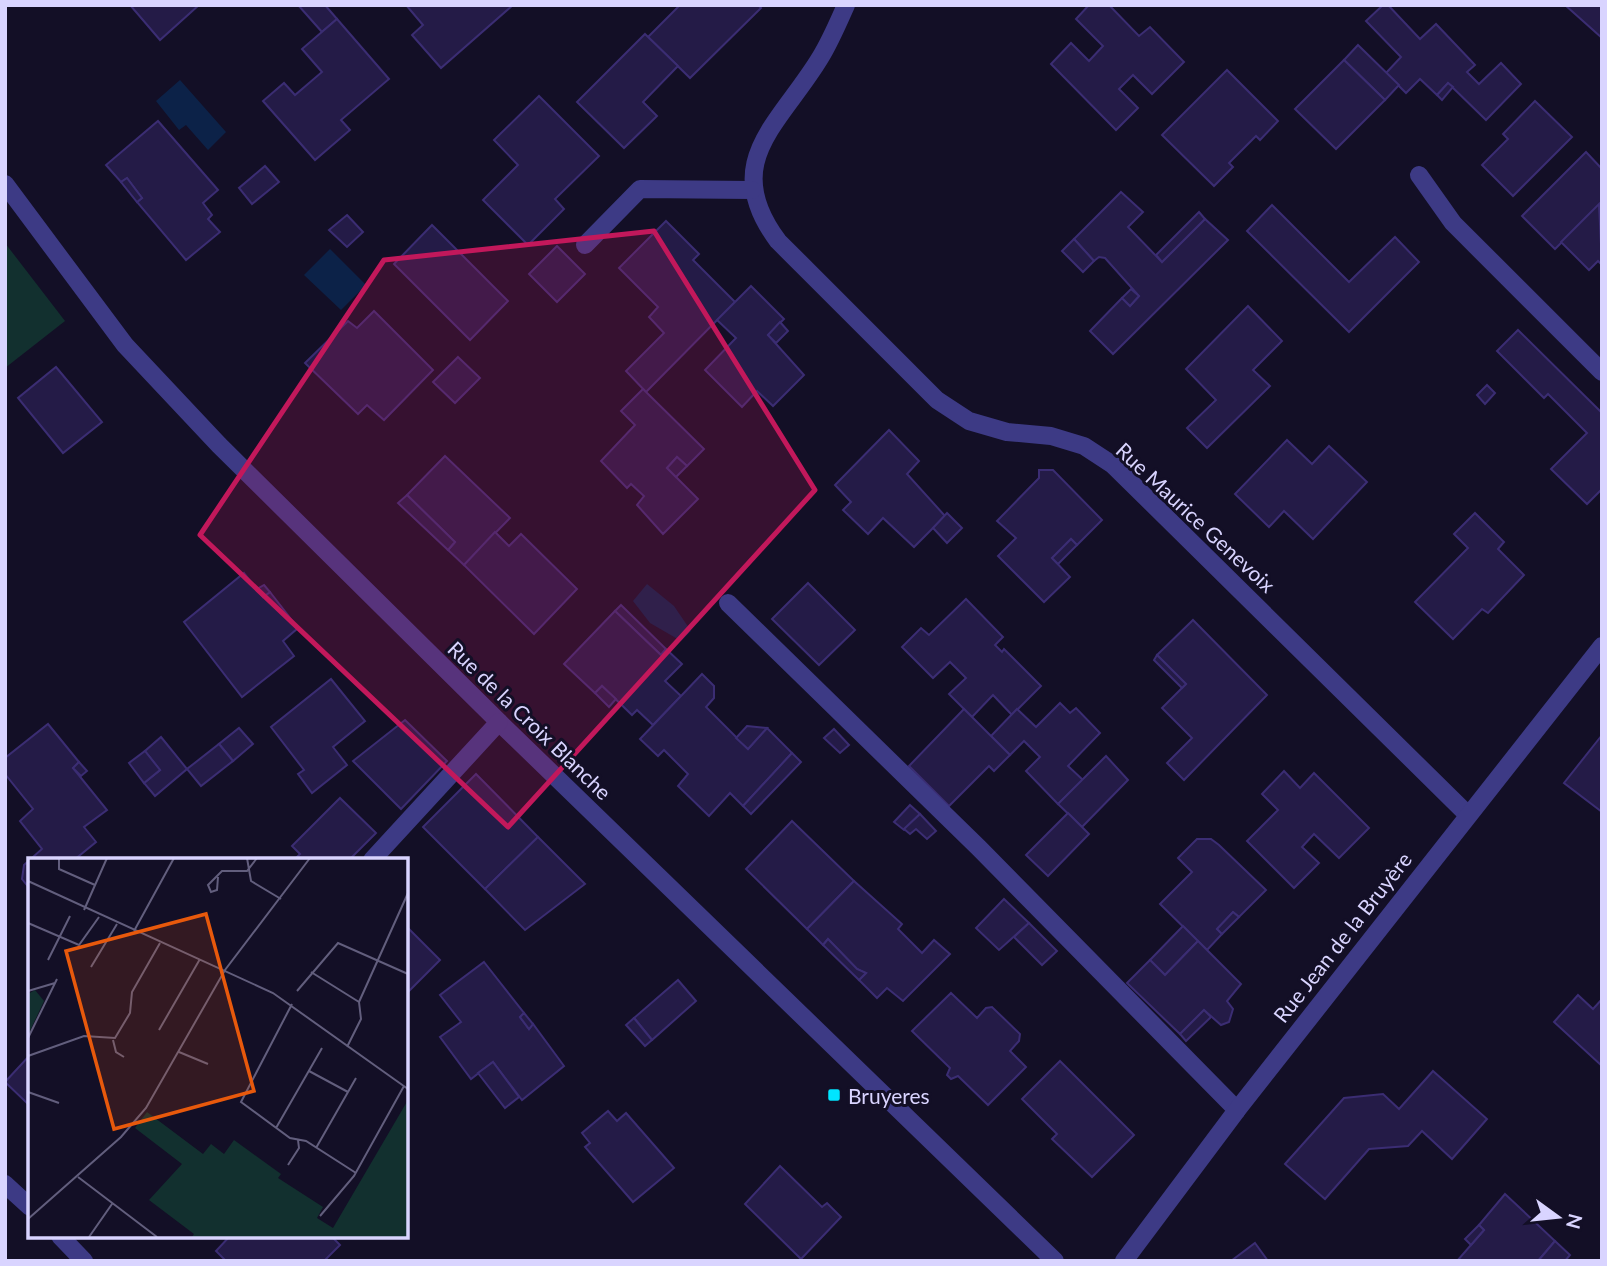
<svg xmlns="http://www.w3.org/2000/svg" width="1607" height="1266" viewBox="0 0 1607 1266" font-family="Lato,sans-serif">
<rect width="100%" height="100%" fill="#130f26"/>
<path fill="#12302f" d="M5,243L65,321L5,368Z"/>
<g fill="#0c2248">
<path d="M180,80L226,132L208,150L186,125L179,130L156,101Z"/>
<path d="M330,249L366,285L341,310L304,275Z"/>
<path d="M647,584L674,606L691,631L681,641L650,623L633,601Z"/>
</g>
<g fill="#241b47" stroke="#3b2d73" stroke-width="2">
<path d="M130,5H199L160,40Z"/>
<path d="M298,5H325L337,19L322,32Z"/>
<path d="M406,5H513L441,68L412,35L423,25Z"/>
<path d="M680,5H758L761,8L690,78L648,37Z"/>
<path d="M1089,5H1109L1139,36L1150,27L1184,62L1152,94L1133,75L1119,89L1138,108L1116,130L1051,64L1071,43L1089,61L1103,46L1076,19Z"/>
<path d="M1383,5H1388L1420,39L1436,24L1475,65L1467,72L1479,84L1501,63L1521,84L1486,120L1448,83L1437,95L1420,79L1406,93L1386,73L1401,57L1366,21Z"/>
<path d="M1565,5H1602V38Z"/>
<path d="M337,19L389,79L341,120L350,130L315,160L263,101L284,83L295,95L322,72L302,49Z"/>
<path d="M645,34L678,66L643,102L657,116L624,148L577,102Z"/>
<path d="M1358,45L1399,85L1385,100L1344,60Z"/>
<path d="M1344,60L1385,100L1336,149L1295,109Z"/>
<path d="M1227,70L1278,121L1260,140L1256,136L1229,163L1233,167L1214,186L1162,135Z"/>
<path d="M1448,83L1453,87L1442,100L1437,95Z"/>
<path d="M539,96L599,156L555,199L564,209L528,245L483,200L518,165L494,140Z"/>
<path d="M1535,101L1572,137L1513,196L1482,165L1508,139L1503,134Z"/>
<path d="M158,121L218,190L203,203L212,215L208,219L220,232L186,260L137,202L142,198L127,178L121,182L106,165Z"/>
<path d="M1586,152L1602,169V202L1555,249L1522,216Z"/>
<path d="M265,166L279,182L252,204L239,188Z"/>
<path d="M127,178L142,198L137,202L121,182Z"/>
<path d="M1121,192L1143,212L1128,227L1162,262L1205,219L1228,240L1113,354L1090,331L1122,298L1130,306L1139,296L1105,258L1099,257L1094,261L1074,239Z"/>
<path d="M1599,204L1602,265L1598,261L1589,270L1561,242Z"/>
<path d="M1272,205L1349,282L1395,237L1419,262L1349,332L1247,231Z"/>
<path d="M1199,212L1205,219L1162,262L1156,255Z"/>
<path d="M347,215L363,232L347,247L329,230Z"/>
<path d="M666,221L699,254L693,260L735,302L646,392L626,371L664,333L649,317L658,307L619,268Z"/>
<path d="M432,225L508,301L470,340L394,264Z"/>
<path d="M1074,239L1094,261L1083,272L1062,251Z"/>
<path d="M557,246L585,274L557,302L529,274Z"/>
<path d="M751,286L784,319L768,335L804,375L773,406L757,391L742,407L705,370L736,338L717,320Z"/>
<path d="M1131,289L1139,296L1130,306L1122,298Z"/>
<path d="M1248,306L1282,341L1253,370L1270,386L1207,448L1187,428L1216,400L1186,369Z"/>
<path d="M374,311L433,370L384,420L367,405L358,414L305,363L348,321L357,328Z"/>
<path d="M780,322L788,331L776,343L768,335Z"/>
<path d="M1518,330L1602,413V489L1587,504L1551,469L1587,433L1548,394L1544,398L1497,351Z"/>
<path d="M458,357L480,378L455,403L433,382Z"/>
<path d="M56,367L102,422L63,453L18,398Z"/>
<path d="M1487,385L1495,393L1485,404L1477,395Z"/>
<path d="M643,389L704,449L687,466L677,457L667,468L698,499L663,534L637,505L644,496L631,484L627,488L601,461L635,425L621,411Z"/>
<path d="M889,430L919,461L907,474L945,516L914,547L883,518L868,534L843,510L851,502L835,485Z"/>
<path d="M1287,440L1312,464L1329,446L1367,482L1313,539L1284,511L1269,527L1235,494Z"/>
<path d="M445,456L510,518L464,565L448,550L455,542L407,495Z"/>
<path d="M677,457L687,466L676,477L667,468Z"/>
<path d="M1039,470H1053L1102,520L1077,545L1071,539L1052,558L1070,577L1044,602L998,556L1016,538L997,521L1039,478Z"/>
<path d="M407,495L455,542L448,550L398,503Z"/>
<path d="M947,513L962,528L947,543L933,528Z"/>
<path d="M1475,513L1504,542L1498,549L1524,575L1488,613L1482,609L1453,639L1415,602L1468,548L1454,534Z"/>
<path d="M495,532L509,546L521,534L577,589L534,634L464,565Z"/>
<path d="M1071,539L1077,545L1058,564L1052,558Z"/>
<path d="M244,573L263,597L270,592L298,628L283,641L294,656L242,697L184,622Z"/>
<path d="M808,583L855,630L819,665L772,619Z"/>
<path d="M264,585L270,592L263,597L257,589Z"/>
<path d="M966,599L1003,637L995,645L1002,652L1004,649L1041,686L1012,715L993,695L972,717L949,694L966,678L950,662L933,678L902,647L921,628L929,635Z"/>
<path d="M621,605L666,649L661,655L615,611Z"/>
<path d="M615,611L661,655L666,649L682,664L665,681L681,696L653,725L637,710L632,715L602,686L595,693L564,664Z"/>
<path d="M1193,620L1267,695L1184,780L1167,763L1192,738L1162,708L1186,684L1157,655Z"/>
<path d="M1157,655L1186,684L1182,688L1154,660Z"/>
<path d="M702,674L714,686V698L706,707L748,749L767,728L792,753L743,806L730,793L709,816L678,786L688,774L664,750L658,756L640,739Z"/>
<path d="M331,679L365,721L333,747L347,765L312,793L298,774L304,770L271,727Z"/>
<path d="M602,686L616,699L609,707L595,693Z"/>
<path d="M1060,703L1070,713L1076,708L1100,733L1068,766L1083,780L1058,804L1026,771L1040,757L1024,741L1010,755L991,736L1017,709L1036,727Z"/>
<path d="M964,709L1010,755L994,771L989,766L949,806L909,766Z"/>
<path d="M405,720L447,761L401,809L353,761Z"/>
<path d="M48,724L79,762L73,768L107,810L84,827L96,842L74,860H30V889L22,879L24,865L42,849L20,821L33,809L5,774V758Z"/>
<path d="M747,726L767,728L748,749L736,738Z"/>
<path d="M239,728L253,744L233,761L219,744Z"/>
<path d="M834,729L849,745L840,753L824,738Z"/>
<path d="M1602,735V812L1564,783Z"/>
<path d="M161,737L187,769L155,796L144,783L160,770L145,751Z"/>
<path d="M219,744L233,761L201,786L187,769Z"/>
<path d="M145,751L160,770L144,783L129,763Z"/>
<path d="M792,753L801,762L751,814L743,806Z"/>
<path d="M1106,756L1128,780L1082,827L1058,804Z"/>
<path d="M79,762L87,771L81,776L73,768Z"/>
<path d="M1284,771L1300,788L1314,773L1369,828L1339,858L1314,834L1302,847L1319,863L1294,888L1247,841L1278,810L1262,794Z"/>
<path d="M476,774L538,837L485,889L423,827Z"/>
<path d="M340,798L376,833L349,860H294L300,854L292,846Z"/>
<path d="M910,805L920,814L904,830L894,822Z"/>
<path d="M1068,813L1089,834L1048,876L1026,855Z"/>
<path d="M920,814L936,831L927,839L916,829L910,834L904,829Z"/>
<path d="M792,821L854,881L807,929L746,869Z"/>
<path d="M538,837L585,884L525,930L485,889Z"/>
<path d="M1197,839H1211L1219,845L1266,890L1239,917L1233,912L1217,929L1222,934L1207,950L1160,904L1192,872L1178,858Z"/>
<path d="M854,881L902,924L898,929L922,953L934,940L950,954L903,1001L887,988L877,998L859,980L866,973L857,969L828,939L823,945L807,929Z"/>
<path d="M1004,899L1029,923L999,950L976,928Z"/>
<path d="M1233,912L1239,917L1222,934L1217,929Z"/>
<path d="M1029,923L1057,951L1042,965L1014,937Z"/>
<path d="M406,926L440,960L406,994Z"/>
<path d="M1183,926L1198,941L1165,975L1150,960Z"/>
<path d="M828,939L857,969L866,973L859,980L823,945Z"/>
<path d="M1198,941L1241,984L1227,1001L1233,1009L1229,1022L1221,1025L1204,1010L1180,1034L1127,983L1150,960L1165,975Z"/>
<path d="M484,962L524,1013L520,1017L529,1029L533,1024L564,1066L522,1100L493,1062L471,1079L440,1037L461,1022L440,995Z"/>
<path d="M678,980L696,1001L652,1040L634,1018Z"/>
<path d="M951,993L977,1018L986,1008L992,1007L1020,1034L1019,1041L1010,1051L1026,1067L988,1105L958,1076L951,1079L947,1075L950,1068L912,1031Z"/>
<path d="M1578,995L1593,1009L1602,999V1066L1554,1022Z"/>
<path d="M1204,1010L1211,1017L1186,1041L1180,1034Z"/>
<path d="M524,1013L533,1024L529,1029L520,1017Z"/>
<path d="M634,1018L652,1040L645,1046L626,1025Z"/>
<path d="M30,1055V1106L5,1082Z"/>
<path d="M1060,1061L1134,1135L1092,1177L1052,1139L1057,1134L1022,1099Z"/>
<path d="M493,1062L519,1097L505,1108L478,1073Z"/>
<path d="M1433,1071L1487,1119L1452,1159L1422,1131L1408,1146L1369,1149L1325,1199L1285,1164L1344,1098L1383,1094L1399,1109Z"/>
<path d="M608,1111L617,1121L626,1113L674,1168L633,1202L585,1147L590,1143L582,1133Z"/>
<path d="M780,1166L822,1207L827,1203L841,1217L801,1259L745,1204Z"/>
<path d="M1505,1194L1555,1241L1538,1261H1457L1484,1230L1479,1225Z"/>
<path d="M1479,1225L1484,1230L1471,1245L1465,1239Z"/>
<path d="M230,1236H331L340,1245L324,1261H226L216,1251Z"/>
<path d="M1555,1241L1570,1255L1565,1261H1538Z"/>
<path d="M1255,1243L1268,1261H1231Z"/>
</g>
<g fill="none" stroke-linecap="round" stroke-linejoin="round">
<g stroke="#3d3a85" stroke-width="18">
<path d="M846,5C838,23 830,42 820,58C780,124 719,162 778,241L937,400L969,421L1007,432L1051,436L1084,446L1113,465L1467,814"/>
<path d="M1419,175L1453,223L1602,372"/>
<path d="M5,184L125,345L219,445L499,722L1055,1261"/>
<path d="M585,245L640,189L752,190"/>
<path d="M728,603L979,848L1237,1110"/>
<path d="M372,860L499,722"/>
<path d="M5,1184L30,1207"/>
<path d="M60,1236L84,1261"/>
<path d="M1124,1261L1237,1110L1602,646"/>
</g>
</g>
<path fill="#c2185b" fill-opacity="0.2" stroke="#c2185b" stroke-width="5" stroke-linejoin="round" d="M654,231L815,490L508,827L200,535L384,260Z"/>
<rect fill="#00e5ff" stroke="#130f26" stroke-width="2.5" x="827" y="1088" width="14" height="14" rx="3.5"/>
<g text-anchor="middle" dominant-baseline="central" stroke-width="6" stroke-linejoin="round" paint-order="stroke">
<g font-size="21" fill="#d9d4ff" stroke="#130f26">
<text transform="translate(1196 517) rotate(43)">Rue Maurice Genevoix</text>
<text transform="translate(530 720) rotate(44)">Rue de la Croix Blanche</text>
<text transform="translate(1342 937) rotate(-52)">Rue Jean de la Bruyère</text>
</g>
<g font-size="21" fill="#d9d4ff" stroke="#130f26" text-anchor="start">
<text x="848" y="1095">Bruyeres</text>
</g>
</g>
<g transform="translate(28 858)">
<rect width="380" height="380" fill="#130f26"/>
<path d="M7,132L16,143L0,177V136ZM380,242V379H164L166,376L121,342L154,306L107,270L119,254L175,296L183,286L196,296L206,282L253,316L250,320L295,349L289,360L305,370Z" fill="#12302f"/>
<path fill="none" stroke="#625e7d" stroke-width="2" d="M31,0V11L67,27M219,0L223,23L253,41M190,19L189,32L183,34L180,27L194,13H219L229,0M0,23L245,135L380,231M56,52L79,0M0,65L51,87L71,59M106,73L146,0M20,102L42,58M63,109L89,66M283,114L331,144M0,133L27,125M269,133L310,85L380,116M264,146L213,244L262,280L278,283L328,315M131,172L172,101M0,180L29,121M85,182L88,194L96,199M319,189L333,161L331,144L380,35M151,194L180,206M0,198L56,178L87,180L102,155L104,134L132,85M281,213L320,234M0,234L31,245M248,270L294,190M288,290L328,220M260,307L271,290L270,282M50,319L129,379M292,358L326,318L376,228M0,361L93,279L118,250L197,112L282,0M61,379L84,346"/>
<path fill="#e8590c" fill-opacity="0.15" stroke="#e8590c" stroke-width="3.5" d="M178,56L226,233L86,271L38,93Z"/>
<rect width="380" height="380" fill="none" stroke="#d9d4ff" stroke-width="3.5"/>
</g>
<rect width="1607" height="1266" fill="none" stroke="#d9d4ff" stroke-width="14"/>
<g transform="translate(1558 1217) rotate(105)" stroke="#130f26" stroke-width="5" paint-order="stroke">
<path d="M0-5L12 26L0 18L-12 26Z" fill="#d9d4ff"/>
<text y="-10" font-size="19" font-weight="bold" text-anchor="middle" fill="#d9d4ff">N</text>
</g>
</svg>
